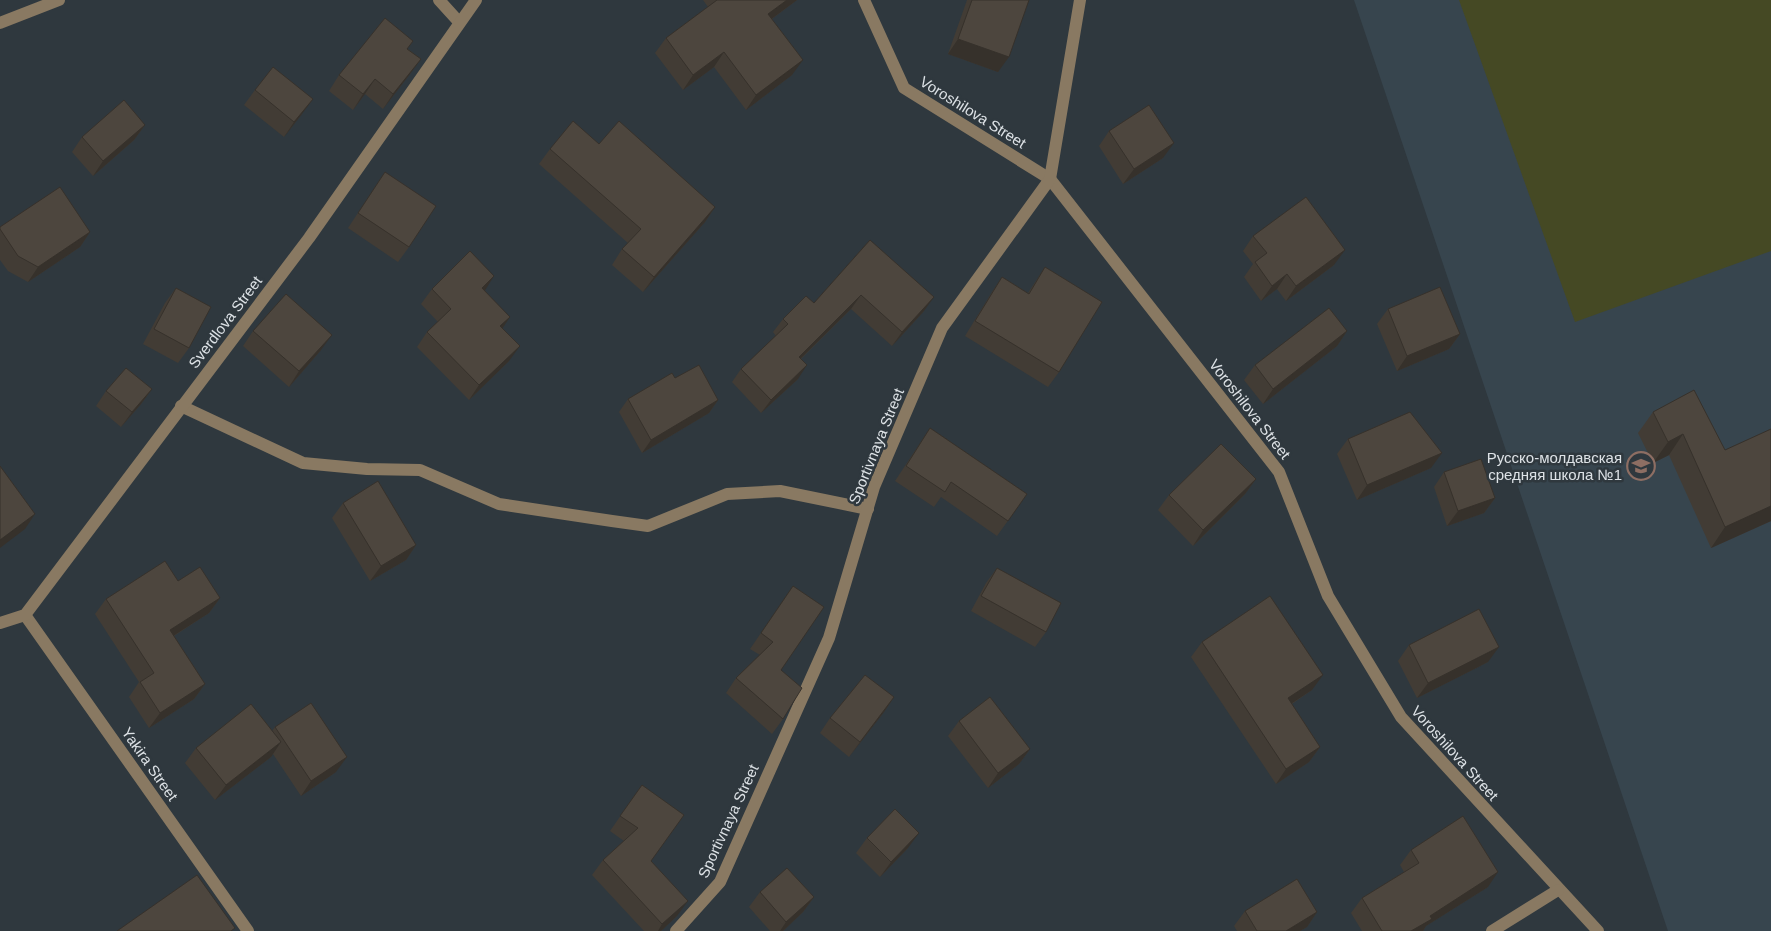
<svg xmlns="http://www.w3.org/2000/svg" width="1771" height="931" viewBox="0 0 1771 931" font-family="Helvetica,sans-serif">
<rect width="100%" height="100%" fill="#2f383e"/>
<path fill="#37454e" d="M1354,0H1771V931H1668Z"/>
<path fill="#454924" d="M1459,0H1771V251L1575,322Z"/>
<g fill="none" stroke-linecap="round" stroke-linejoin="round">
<g stroke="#897962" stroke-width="12">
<path d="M439,0L459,22"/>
<path d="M864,0L904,88L1050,179L1279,472L1328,596L1401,717L1598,931"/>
<path d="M0,23L59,0"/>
<path d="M181,406L303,463L367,469L420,470L499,504L612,521L648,526L727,494L780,491L868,509"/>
<path d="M25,615L248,931"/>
<path d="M0,623L25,615L309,238L476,0"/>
<path d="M676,931L720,882L829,638L874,487L942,328L1050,179L1080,0"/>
<path d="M1492,931L1558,890"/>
</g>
</g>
<g fill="#423c35">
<path d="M703,0H797L772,19L792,75L746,110L714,67L683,90L655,53L666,38L708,7Z"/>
<path d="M967,0H1029L998,72L948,54Z"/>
<path d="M408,49L421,59L410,74L383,109L365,94L353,110L329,91L339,75Z"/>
<path d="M255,90L302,114L284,137L244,105Z"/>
<path d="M145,125L134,140L93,176L72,152L82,137Z"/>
<path d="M1109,131L1163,158L1123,184L1099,146Z"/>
<path d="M599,144L715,207L705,222L643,292L612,265L622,249L628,243L539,164L550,149Z"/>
<path d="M385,172L409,247L398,262L348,228Z"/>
<path d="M0,229L90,232L80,247L28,282L8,271L0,260Z"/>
<path d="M1253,236L1334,265L1286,301L1277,289L1261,301L1244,277L1253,264L1243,251Z"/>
<path d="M870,240L924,311L892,346L851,309L801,359L798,379L761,413L732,382L741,369L776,336L773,332L783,319L814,303Z"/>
<path d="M1045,267L1059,372L1048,387L965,336L992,292L1002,277L1028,293Z"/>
<path d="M176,288L189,348L178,363L143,344L165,303Z"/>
<path d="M432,289L485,290L502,328L509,361L469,400L417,347L427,332L438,322L421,304Z"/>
<path d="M1388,309L1460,334L1449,349L1397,371L1377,324Z"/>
<path d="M253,331L321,350L289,387L243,346Z"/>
<path d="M1347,331L1337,346L1263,404L1244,380L1255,365Z"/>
<path d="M675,378L718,400L709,413L642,453L619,412L628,399Z"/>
<path d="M152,389L141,404L121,427L96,406L106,391Z"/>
<path d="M1653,412L1725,450L1771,521L1711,548L1669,455L1653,463L1638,433Z"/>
<path d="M930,428L1027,494L997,536L941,497L934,507L895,481Z"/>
<path d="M1348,439L1431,468L1357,500L1337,454Z"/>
<path d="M1444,472L1495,498L1484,513L1447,526L1434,487Z"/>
<path d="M1256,479L1245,494L1193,546L1158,510L1169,495Z"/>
<path d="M343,503L416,545L406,560L370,581L332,518Z"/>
<path d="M997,568L1046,632L1035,647L971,611L986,583Z"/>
<path d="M178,581L220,598L209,613L174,636L205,684L194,699L149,728L129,697L139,682L95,614L106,599Z"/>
<path d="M793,586L781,670L783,719L772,734L726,693L736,678L760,655L750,649Z"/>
<path d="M1202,642L1312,690L1292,704L1320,747L1309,762L1276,784L1191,657Z"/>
<path d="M1409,645L1488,662L1417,698L1398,661Z"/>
<path d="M894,697L884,712L849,757L820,733L830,718Z"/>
<path d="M959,721L1030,749L1019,764L988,788L948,736Z"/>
<path d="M275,727L336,772L301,796L273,754L271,757L215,800L185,763L196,748L272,731Z"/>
<path d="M642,785L651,861L677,916L661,931H644L592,875L603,860L624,841L610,831Z"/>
<path d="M867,838L908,848L880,877L856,853Z"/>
<path d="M1411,850L1488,887L1426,926L1423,931H1362L1351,913L1362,898L1404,872L1400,865Z"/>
<path d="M760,892L814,897L803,912L783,931H770L749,907Z"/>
<path d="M1245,911L1317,912L1307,927L1300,931H1237L1234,926Z"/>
</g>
<g fill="#36312b">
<path d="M787,0H797L758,29L768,14Z"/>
<path d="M958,39L1009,57L998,72L948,54Z"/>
<path d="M724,52L714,67L683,90L693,75Z"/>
<path d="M421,59L410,74L383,109L393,94Z"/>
<path d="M803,60L792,75L746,110L756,95Z"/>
<path d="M375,79L365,94L353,110L363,94Z"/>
<path d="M313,99L302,114L284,137L294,122Z"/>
<path d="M145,125L134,140L93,176L103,161Z"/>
<path d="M1174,143L1163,158L1123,184L1134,169Z"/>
<path d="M715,207L705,222L643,292L654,277Z"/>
<path d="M90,232L80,247L28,282L38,267Z"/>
<path d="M1345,250L1334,265L1286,301L1296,286Z"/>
<path d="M1287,274L1277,289L1261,301L1272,286Z"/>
<path d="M494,276L484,292L482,288Z"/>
<path d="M861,295L851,309L789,370L799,357Z"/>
<path d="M934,297L924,311L892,346L902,332Z"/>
<path d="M510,317L500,332V326Z"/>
<path d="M1347,331L1337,346L1263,404L1273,389Z"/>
<path d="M1460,334L1449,349L1397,371L1407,356Z"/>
<path d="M332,335L321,350L289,387L299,371Z"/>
<path d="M520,346L509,361L469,400L479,385Z"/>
<path d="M807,365L798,379L761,413L771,400Z"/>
<path d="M152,389L141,404L121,427L132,412Z"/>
<path d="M718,400L709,413L642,453L651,440Z"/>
<path d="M1683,434L1669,455L1653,463L1668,442Z"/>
<path d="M1442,453L1431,468L1357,500L1367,485Z"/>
<path d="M1256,479L1245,494L1193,546L1203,530Z"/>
<path d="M1495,498L1484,513L1447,526L1458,511Z"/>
<path d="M1771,506V521L1711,548L1725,527Z"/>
<path d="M35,514L25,529L0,548V540Z"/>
<path d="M416,545L406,560L370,581L381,566Z"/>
<path d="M220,598L209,613L159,645L170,630Z"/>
<path d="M1499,647L1488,662L1417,698L1428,683Z"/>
<path d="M1323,675L1312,690L1277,713L1288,698Z"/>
<path d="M205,684L194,699L149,728L160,713Z"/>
<path d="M894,697L884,712L849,757L860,742Z"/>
<path d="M281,742L271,757L215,800L226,785Z"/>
<path d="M1320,747L1309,762L1276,784L1286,769Z"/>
<path d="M1030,749L1019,764L988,788L998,773Z"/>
<path d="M347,757L336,772L301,796L311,781Z"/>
<path d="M919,833L908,848L880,877L891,862Z"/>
<path d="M1498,872L1488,887L1426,926L1423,931H1411L1430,916Z"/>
<path d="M814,897L803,912L783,931H780L786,922Z"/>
<path d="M688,901L677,916L661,931H658L662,924Z"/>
<path d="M1317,912L1307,927L1300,931H1286Z"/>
</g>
<g fill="#4d463e" stroke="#36312b">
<path d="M717,0H787L768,14L803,60L756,95L724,52L693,75L666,38Z"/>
<path d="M972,0H1029L1009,57L958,39Z"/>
<path d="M385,18L413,41L407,49L421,59L393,94L375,79L363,94L339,75Z"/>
<path d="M273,67L313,99L294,122L255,90Z"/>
<path d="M124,100L145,125L103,161L82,137Z"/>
<path d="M1149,105L1174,143L1134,169L1109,131Z"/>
<path d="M573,121L599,144L619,121L715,207L654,277L622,249L641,229L550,149Z"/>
<path d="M385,172L436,206L409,247L358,213Z"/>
<path d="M60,187L90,232L38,267L18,256L0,229V227Z"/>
<path d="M1306,197L1345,250L1296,286L1287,274L1272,286L1255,262L1267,253L1253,236Z"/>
<path d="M870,240L934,297L902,332L861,295L799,357L807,365L771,400L741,369L788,324L783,319L806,296L814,303Z"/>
<path d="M470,251L494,276L482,288L510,317L500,326L520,346L479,385L427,332L451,309L432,289Z"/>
<path d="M1045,267L1102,302L1059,372L975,321L1002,277L1029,294Z"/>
<path d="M1440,287L1460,334L1407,356L1388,309Z"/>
<path d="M176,288L211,307L189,348L154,329Z"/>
<path d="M286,294L332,335L299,371L253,331Z"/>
<path d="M1329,308L1347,331L1273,389L1255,365Z"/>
<path d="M699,365L718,400L651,440L628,399L672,373L675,378Z"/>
<path d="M126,368L152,389L132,412L106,391Z"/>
<path d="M1694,390L1725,450L1771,429V506L1725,527L1683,434L1668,442L1653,412Z"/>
<path d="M1410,412L1442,453L1367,485L1348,439Z"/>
<path d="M930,428L1027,494L1008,521L951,482L945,492L906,466Z"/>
<path d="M1221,444L1256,479L1203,530L1169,495Z"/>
<path d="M1481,459L1495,498L1458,511L1444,472Z"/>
<path d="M0,466L35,514L0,540Z"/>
<path d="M378,481L416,545L381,566L343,503Z"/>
<path d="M165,561L178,581L200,567L220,598L170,630L205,684L160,713L140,682L154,673L106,599Z"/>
<path d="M997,568L1061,603L1046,632L981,596Z"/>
<path d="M793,586L824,607L781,670L802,688L783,719L736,678L773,642L761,633Z"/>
<path d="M1270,596L1323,675L1288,698L1320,747L1286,769L1202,642Z"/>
<path d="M1479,609L1499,647L1428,683L1409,645Z"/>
<path d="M865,675L894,697L860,742L830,718Z"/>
<path d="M990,697L1030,749L998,773L959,721Z"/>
<path d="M311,703L347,757L311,781L275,727Z"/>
<path d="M251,704L281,742L226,785L196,748Z"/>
<path d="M642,785L684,815L651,861L688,901L662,924L603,860L638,828L620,816Z"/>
<path d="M895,809L919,833L891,862L867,838Z"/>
<path d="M1463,816L1498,872L1430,916L1432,919L1411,931H1382L1362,898L1419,863L1411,850Z"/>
<path d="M787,868L814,897L786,922L760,892Z"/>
<path d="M197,875L235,928L231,931H117Z"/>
<path d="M1297,879L1317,912L1286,931H1257L1245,911Z"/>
</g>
<defs>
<symbol id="school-ring" viewBox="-11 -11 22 22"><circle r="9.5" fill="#2f383e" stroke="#8d6e63" stroke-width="1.5"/><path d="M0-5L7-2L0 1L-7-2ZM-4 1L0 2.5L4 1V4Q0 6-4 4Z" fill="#8d6e63"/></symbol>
</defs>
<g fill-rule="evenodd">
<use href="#school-ring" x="1625" y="450" width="32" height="32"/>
</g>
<g text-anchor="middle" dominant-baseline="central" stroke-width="5" stroke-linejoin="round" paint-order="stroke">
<g font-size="15" fill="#dde2e6" stroke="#2f383e">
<text transform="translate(973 112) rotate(32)">Voroshilova Street</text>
<text transform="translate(225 322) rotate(-53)">Sverdlova Street</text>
<text transform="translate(1250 409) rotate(52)">Voroshilova Street</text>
<text transform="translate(876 446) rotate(-68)">Sportivnaya Street</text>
<text transform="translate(1455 753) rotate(48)">Voroshilova Street</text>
<text transform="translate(150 764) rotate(55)">Yakira Street</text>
<text transform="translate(728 821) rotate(-65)">Sportivnaya Street</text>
</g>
<g font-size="15" fill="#dde2e6" stroke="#2f383e" text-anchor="end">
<text x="1622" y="457">Русско-молдавская<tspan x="1622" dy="17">средняя школа №1</tspan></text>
</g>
</g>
</svg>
